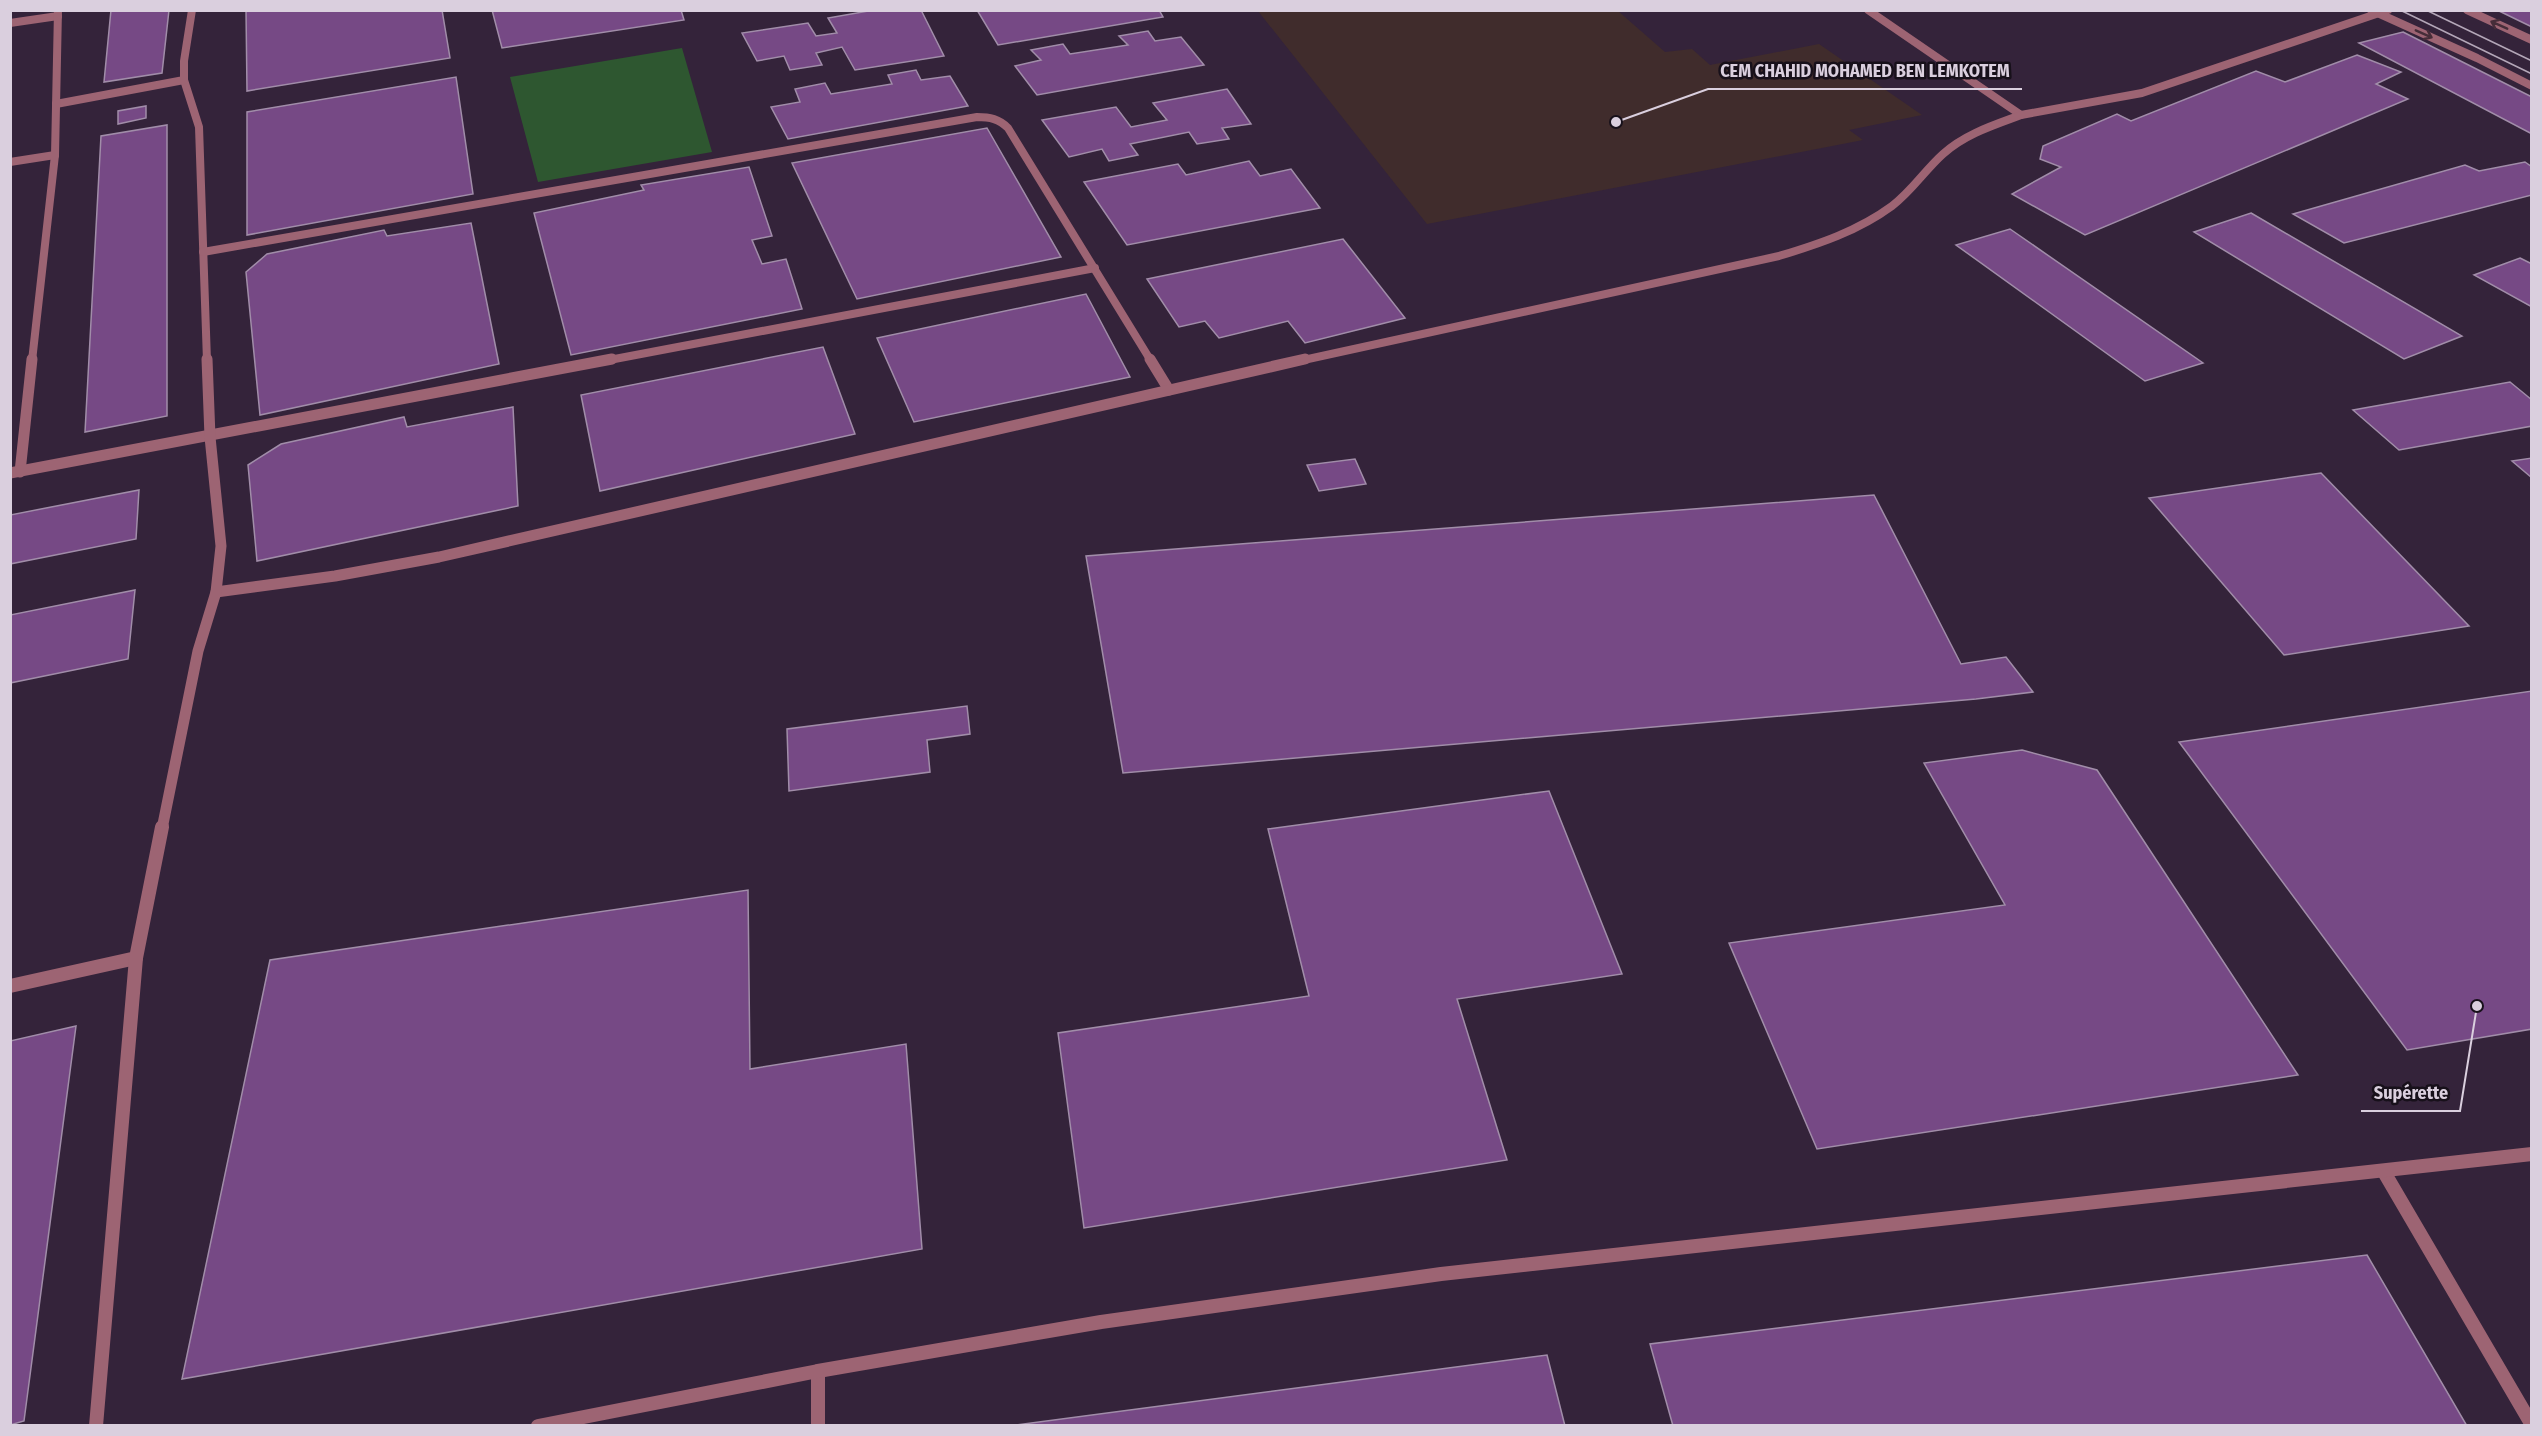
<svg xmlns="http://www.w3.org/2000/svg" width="2542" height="1436" viewBox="0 0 2542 1436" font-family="'Fira Sans Condensed',sans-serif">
<rect width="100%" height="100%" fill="#34233a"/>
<path fill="#402c2c" d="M1258,11H1618L1665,52L1692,49L1710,65L1819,44L1922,115L1849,130L1863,140L1427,224Z"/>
<path fill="#2e5730" d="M682,48L712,152L538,182L510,77Z"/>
<g fill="#764985" stroke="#a18da9" stroke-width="1.5">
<path d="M111,10H169L162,73L104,82Z"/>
<path d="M246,10H442L450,58L247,91Z"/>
<path d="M492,10H681L684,20L502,48Z"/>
<path d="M874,10H921L944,56L855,70L842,47L816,53L822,65L790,70L784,56L757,61L742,33L808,23L816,36L837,33L828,18Z"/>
<path d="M977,10H1159L1163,17L998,45Z"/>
<path d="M2497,10H2532V27Z"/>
<path d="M1148,31L1155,41L1181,37L1204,65L1037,95L1015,66L1041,60L1031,50L1063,44L1070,54L1128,45L1119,36Z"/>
<path d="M2403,32L2532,97V134L2359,43Z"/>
<path d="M2357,55L2401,72L2376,84L2408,99L2085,235L2012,194L2061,167L2040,159L2043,146L2117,114L2131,121L2256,71L2285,82Z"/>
<path d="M916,70L921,80L950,76L968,106L788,139L771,107L800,102L795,89L825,83L831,94L892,84L888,75Z"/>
<path d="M456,77L473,194L247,235V112Z"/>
<path d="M1227,89L1251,124L1222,128L1229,139L1197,144L1189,132L1130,144L1138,155L1109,161L1102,149L1069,157L1042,120L1116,107L1131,127L1167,120L1153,103Z"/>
<path d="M146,106V118L118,124V111Z"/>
<path d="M167,125V416L85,432L101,136Z"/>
<path d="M987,128L1061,257L857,299L792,163Z"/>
<path d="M1249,161L1260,176L1291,169L1320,208L1127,245L1084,182L1178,164L1186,175Z"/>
<path d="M2525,162L2532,167V195L2344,243L2293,214L2465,165L2479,171Z"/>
<path d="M749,167L772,236L752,240L762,264L786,259L802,309L571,355L534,213L644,190L641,185Z"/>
<path d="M2251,213L2462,336L2404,359L2194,232Z"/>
<path d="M471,223L499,364L260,415L246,272L267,254L384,230L387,236Z"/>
<path d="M2010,229L2203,363L2145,381L1956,245Z"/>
<path d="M1343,239L1405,318L1305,343L1288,321L1219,338L1205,321L1179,327L1147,279Z"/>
<path d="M2520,258L2532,264V307L2474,275Z"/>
<path d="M1086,294L1130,377L914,422L877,338Z"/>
<path d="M823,347L855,434L600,491L581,395Z"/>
<path d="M2510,382L2532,400V426L2399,450L2353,410Z"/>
<path d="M513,407L518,506L257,561L248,465L281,444L404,417L407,427Z"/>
<path d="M2532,458V478L2512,461Z"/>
<path d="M1355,459L1366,484L1319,491L1307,465Z"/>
<path d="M2321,473L2469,626L2284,655L2149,498Z"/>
<path d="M139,490L136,539L10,564V515Z"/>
<path d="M1874,495L1961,664L2006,657L2033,692L1976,699L1123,773L1086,556Z"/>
<path d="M135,590L128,659L10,683V615Z"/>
<path d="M2532,691V1029L2407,1050L2179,742Z"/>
<path d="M967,706L970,734L927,740L930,772L789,791L787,729Z"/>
<path d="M2022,750L2097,770L2298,1075L1817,1149L1729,943L2005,905L1924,763Z"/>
<path d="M1549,791L1622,974L1457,999L1507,1160L1084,1228L1058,1033L1309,996L1268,829Z"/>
<path d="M748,890L750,1069L906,1044L922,1249L182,1379L270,960Z"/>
<path d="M76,1026L24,1421L10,1425V1041Z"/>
<path d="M2367,1255L2467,1426H1673L1650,1344Z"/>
<path d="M1547,1355L1565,1426H1009Z"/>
</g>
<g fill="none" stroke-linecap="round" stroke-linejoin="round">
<g stroke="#9d6473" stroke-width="8">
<path d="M1868,10L2021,115L2142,93L2388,10"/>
<path d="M10,23L58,16"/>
<path d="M184,80L199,127L207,361"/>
<path d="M56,104L184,80V61L192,10"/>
<path d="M10,162L55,155"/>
<path d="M203,252L977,117C990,117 999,119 1008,128L1151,361"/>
<path d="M32,361L55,155L58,10"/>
<path d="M604,361L1095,268"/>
<path d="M1299,361L1779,256C1819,244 1858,231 1892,206C1912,191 1925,170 1943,154C1965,134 1994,125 2021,115"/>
</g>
<g stroke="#9d6473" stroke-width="11">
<path d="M1150,359L1169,390"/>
<path d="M20,472L32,359"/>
<path d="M10,473L612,359"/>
<path d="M216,592L335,576L439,557L1305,359"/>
<path d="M162,829L198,651L216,592L221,546L210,437L207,359"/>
</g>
<g stroke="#9d6473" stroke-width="14">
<path d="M10,986L136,958"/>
<path d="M2384,1172L2532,1425"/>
<path d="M818,1371V1426"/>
<path d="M96,1426L136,958L162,827"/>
</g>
<g stroke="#9d6473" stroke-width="8">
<path d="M2371,10L2477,58L2532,86"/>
<path d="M2467,10L2532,40"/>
</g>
<path stroke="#9d6473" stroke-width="14" d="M538,1426L818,1371L1101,1322L1441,1274L2532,1154"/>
<g stroke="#b4a7b8" stroke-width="1.5">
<path d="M2400,10L2532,74"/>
<path d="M2426,10L2532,61"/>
</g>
</g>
<defs><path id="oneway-shaft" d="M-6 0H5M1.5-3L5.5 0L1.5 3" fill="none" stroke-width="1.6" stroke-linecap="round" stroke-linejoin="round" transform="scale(1.5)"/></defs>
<g stroke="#462d39">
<use href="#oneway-shaft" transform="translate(2499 25) rotate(-156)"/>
<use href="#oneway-shaft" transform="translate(2424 34) rotate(24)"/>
</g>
<path fill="none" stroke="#dacfde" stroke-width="2" d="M1616 122L1708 89H2022M2477 1006L2460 1111H2361"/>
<g fill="#dacfde" stroke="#17101a" stroke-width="2">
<circle cx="1616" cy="122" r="6"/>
<circle cx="2477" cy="1006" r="6"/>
</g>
<g font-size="18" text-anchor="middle" font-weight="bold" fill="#dacfde" stroke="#17101a" stroke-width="5" stroke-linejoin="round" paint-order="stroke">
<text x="1865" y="77">CEM CHAHID MOHAMED BEN LEMKOTEM</text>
<text x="2411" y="1099">Supérette</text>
</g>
<rect width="2542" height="1436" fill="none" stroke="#dacfde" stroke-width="24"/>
</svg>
